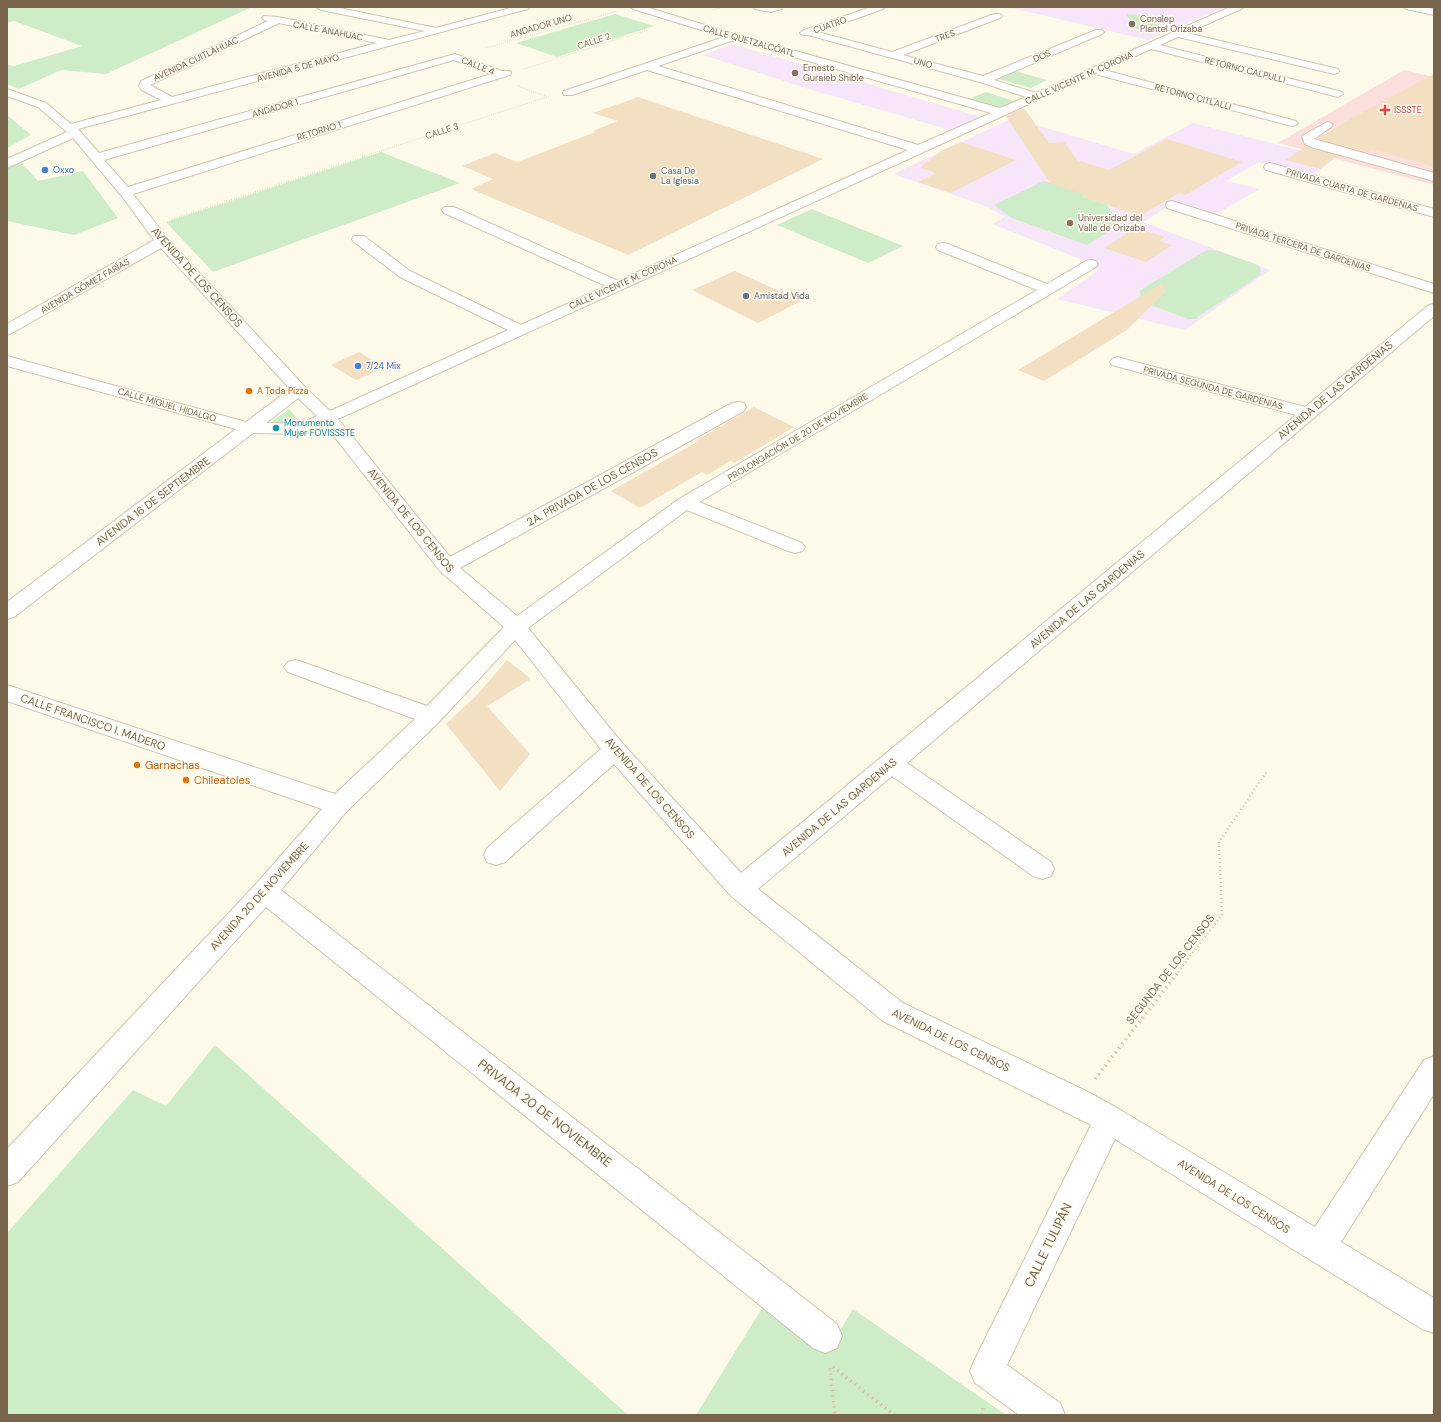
<svg xmlns="http://www.w3.org/2000/svg" width="1441" height="1422" viewBox="0 0 1441 1422" font-family="'DM Sans',sans-serif">
<rect width="100%" height="100%" fill="#fdfaea"/>
<g fill="#f7e6fa">
<path d="M1007,7H1225L1148,40Z"/>
<path d="M732,44L981,117L950,130L812,90L703,55Z"/>
<path d="M1013,118L1134,154L1193,123L1334,159L1311,176L1259,162L1226,181L1260,189L1212,216L1174,203L1143,222L1270,270L1185,330L1057,299L1098,271L1080,264L1085,261L992,224L1005,217L988,207L893,174Z"/>
</g>
<path fill="#fbdfdd" d="M1404,70L1434,77V185L1278,143Z"/>
<g fill="#ceecc7">
<path d="M7,7H252L106,74L61,70L19,89L7,84V65L14,66L82,46L14,21L7,23Z"/>
<path d="M615,14L654,26L557,57L516,43Z"/>
<path d="M1126,14L1150,15L1161,29H1136Z"/>
<path d="M1015,71L1047,80L1031,88L999,79Z"/>
<path d="M986,92L1014,101L993,110L963,101Z"/>
<path d="M7,115L31,135L7,148Z"/>
<path d="M381,152L460,183L213,272L166,222Z"/>
<path d="M21,162L38,181L83,171L118,218L74,235L7,221V168Z"/>
<path d="M1070,178L1098,187L1082,196L1107,205L1120,225L1087,245L1012,218L994,205L1044,181L1057,185Z"/>
<path d="M812,209L903,246L868,263L777,225Z"/>
<path d="M1207,250L1218,251L1258,265L1261,270L1260,275L1195,319H1188L1151,305L1143,301L1139,291Z"/>
<path d="M289,409L302,424H269Z"/>
<path d="M215,1045L628,1415H7V1233L133,1090L166,1106Z"/>
<path d="M764,1305L828,1351L853,1309L1006,1415H696Z"/>
</g>
<g fill="#f3dfc1">
<path d="M1434,74V167L1373,149L1367,152L1318,139L1345,122Z"/>
<path d="M638,97L823,159L628,255L471,189L493,179L462,166L495,153L517,162L596,132L593,131L618,121L593,113Z"/>
<path d="M1024,108L1049,143L1064,142L1077,160L1109,170L1167,139L1242,162L1185,195L1179,193L1140,216L1082,196L1085,195L1050,183L1006,116Z"/>
<path d="M961,142L1016,160L951,193L918,182L936,173L920,168L941,151Z"/>
<path d="M1306,146L1311,148L1337,156L1320,169L1286,160Z"/>
<path d="M1136,228L1165,237L1159,241L1172,245L1146,262L1104,248Z"/>
<path d="M735,271L801,301L758,323L692,290Z"/>
<path d="M1161,284L1166,291L1127,330L1044,381L1018,370Z"/>
<path d="M359,352L385,368L356,380L331,365Z"/>
<path d="M754,407L794,427L734,463L731,461L707,475L702,472L640,508L611,491L697,442L695,441Z"/>
<path d="M507,660L531,679L487,706L530,754L500,791L446,724L477,695Z"/>
</g>
<g fill="none" stroke-linecap="round" stroke-linejoin="round">
<defs>
<g id="minor">
<path d="M316,7H335L436,28L514,7H530L528,9L78,129L99,153L455,54L502,71H510L511,73L510,75L133,194L167,238L305,387L330,411L508,330L400,277L354,242L352,239L354,236H364L410,271L521,325L606,286L444,213L442,210L444,207H454L618,281L908,150L647,70L572,95H564L563,93L564,91L724,37L633,9L631,7H646L731,33L1000,108L1026,97L980,82L808,35H802L800,33L804,30L871,7H885L883,9L818,32L892,52L994,14H1000L1002,16L1000,18L903,55L983,76L1096,30H1102L1104,32L1102,34L994,80L1036,93L1230,7H1243L1241,9L1187,33L1338,69L1339,71L1338,73L1334,74L1178,37L1160,45L1342,92L1343,94L1338,97L1151,49L1104,70L1296,121L1298,123L1296,125L1292,126L1095,74L338,419L450,557L732,403L738,402L744,403L746,407L744,411L460,568L517,616L679,499L1037,290L938,250L936,247L938,244L943,243L948,244L1047,284L1086,261L1091,260L1096,261L1098,264L1096,267L699,502L802,543L805,547L802,551L795,553L788,551L687,510L528,628L623,744L741,873L1296,415L1112,365L1110,362L1112,359L1118,357L1124,359L1305,407L1429,305L1434,304V316L907,763L1051,862L1054,869L1051,876L1042,879L1033,876L892,776L758,889L903,1003L1088,1092L1119,1109L1315,1227L1424,1060L1434,1056V1094L1341,1242L1434,1298V1333L1422,1329L1115,1139L1007,1365L1060,1403L1065,1415H1019L975,1383L970,1371L975,1359L1091,1125L883,1021L731,896L614,764L505,862L496,865L487,862L484,855L487,848L601,749L515,640L439,722L347,811L281,890L837,1324L842,1336L837,1348L825,1353L813,1348L266,907L18,1182L7,1186V1149L256,884L322,809L7,701V685L335,794L415,719L288,672L284,667L288,662L295,660L302,662L427,706L504,627L440,571L325,425L303,434L253,433L14,617L7,619V602L236,429L7,366V356L246,422L290,389L161,248L12,333L7,335V324L154,240L121,195L73,138L7,168V159L67,132L38,107L7,96V89L46,103L71,124L161,100L142,90L139,86L141,81L268,21L264,20L262,18L264,16L278,17L389,40L425,31L321,10ZM279,23L377,43L172,97L150,85ZM734,40L991,113L918,145L658,66ZM454,60L491,74L128,187L104,160ZM298,398L317,416L300,424L266,423Z"/>
<path d="M753,7H783L781,9L771,12L755,9Z"/>
<path d="M1404,7H1423L1434,9V15L1406,9Z"/>
<path d="M1327,122L1331,123L1333,125L1331,127L1314,139L1434,173V181L1311,147L1305,144L1302,137L1304,135Z"/>
<path d="M1270,163L1434,209V217L1266,170L1264,167L1266,164Z"/>
<path d="M1172,201L1434,284V293L1167,208L1166,205L1167,202Z"/>
</g>
</defs>
<use href="#minor" stroke="#d0c4ae" stroke-width="2"/>
<g stroke="#d9c3a3" stroke-width="1" stroke-dasharray="0.5 1.5" stroke-linecap="butt">
<path d="M713,10L723,7"/>
<path d="M486,48L618,11"/>
<path d="M524,69L647,30"/>
<path d="M518,86L545,96"/>
<path d="M362,157L550,96"/>
</g>
<path stroke="#d9c3a3" stroke-width="1.5" stroke-dasharray="0.5 2" stroke-linecap="butt" d="M172,219L366,156"/>
<path stroke="#d9c3a3" stroke-width="2.5" stroke-dasharray="1 3" stroke-linecap="butt" d="M1178,972L1222,915L1219,842L1267,771"/>
<g stroke="#d9c3a3" stroke-width="3.5" stroke-dasharray="1.5 4" stroke-linecap="butt">
<path d="M1095,1079L1179,971"/>
<path d="M833,1367L894,1415"/>
<path d="M830,1368L835,1415"/>
<path d="M982,1415L983,1408"/>
</g>
<use href="#minor" fill="#fff" fill-rule="evenodd"/>
</g>
<g fill="#8d6e63" stroke="#fffcf1" stroke-width="1.5">
<circle cx="1132" cy="24" r="4"/>
<circle cx="795" cy="73" r="4"/>
<circle cx="1070" cy="223" r="4"/>
</g>
<path fill="#e0444e" stroke="#fffcf1" stroke-width="1.5" d="M1383 104h4v4h4v4h-4v4h-4v-4h-4v-4h4z"/>
<g fill="#3f7fe0" stroke="#fffcf1" stroke-width="1.5">
<circle cx="45" cy="170" r="4"/>
<circle cx="358" cy="366" r="4"/>
</g>
<g fill="#6b7280" stroke="#fffcf1" stroke-width="1.5">
<circle cx="653" cy="176" r="4"/>
<circle cx="746" cy="296" r="4"/>
</g>
<g fill="#e8710a" stroke="#fffcf1" stroke-width="1.5">
<circle cx="249" cy="391" r="4"/>
<circle cx="137" cy="765" r="4"/>
<circle cx="186" cy="780" r="4"/>
</g>
<circle fill="#0f9aa8" stroke="#fffcf1" stroke-width="1.5" cx="276" cy="428" r="4"/>
<g text-anchor="middle" dominant-baseline="central" stroke-width="3" stroke-linejoin="round" paint-order="stroke">
<g font-size="9" fill="#785e54" stroke="#fffcf1" text-anchor="start">
<text x="1140" y="19">Conalep<tspan x="1140" dy="10">Plantel Orizaba</tspan></text>
<text x="803" y="68">Ernesto<tspan x="803" dy="10">Guraieb Shible</tspan></text>
<text x="1078" y="218">Universidad del<tspan x="1078" dy="10">Valle de Orizaba</tspan></text>
</g>
<g font-size="9" fill="#79654c" stroke="#fffcf1">
<text transform="translate(830 25) rotate(-19)">CUATRO</text>
<text transform="translate(541 26) rotate(-16)">ANDADOR UNO</text>
<text transform="translate(328 31) rotate(11)">CALLE ANAHUAC</text>
<text transform="translate(945 36) rotate(-20)">TRES</text>
<text transform="translate(594 41) rotate(-18)">CALLE 2</text>
<text transform="translate(749 41) rotate(16)">CALLE QUETZALCÓATL</text>
<text transform="translate(1042 56) rotate(-23)">DOS</text>
<text transform="translate(196 59) rotate(-25)">AVENIDA CUITLÁHUAC</text>
<text transform="translate(923 63) rotate(16)">UNO</text>
<text transform="translate(478 66) rotate(21)">CALLE 4</text>
<text transform="translate(298 68) rotate(-15)">AVENIDA 5 DE MAYO</text>
<text transform="translate(1245 70) rotate(14)">RETORNO CALPULLI</text>
<text transform="translate(1079 78) rotate(-24)">CALLE VICENTE M. CORONA</text>
<text transform="translate(1193 97) rotate(15)">RETORNO CITLALLI</text>
<text transform="translate(275 108) rotate(-16)">ANDADOR 1</text>
<text transform="translate(319 131) rotate(-17)">RETORNO 1</text>
<text transform="translate(442 131) rotate(-18)">CALLE 3</text>
<text transform="translate(1352 190) rotate(16)">PRIVADA CUARTA DE GARDENIAS</text>
<text transform="translate(1303 247) rotate(18)">PRIVADA TERCERA DE GARDENIAS</text>
<text transform="translate(623 283) rotate(-24)">CALLE VICENTE M. CORONA</text>
<text transform="translate(85 286) rotate(-30)">AVENIDA GÓMEZ FARÍAS</text>
<text transform="translate(1213 388) rotate(15)">PRIVADA SEGUNDA DE GARDENIAS</text>
<text transform="translate(167 405) rotate(16)">CALLE MIGUEL HIDALGO</text>
<text transform="translate(798 437) rotate(-31)">PROLONGACIÓN DE 20 DE NOVIEMBRE</text>
</g>
<g font-size="9" fill="#be3a42" stroke="#fffcf1" text-anchor="start">
<text x="1394" y="110">ISSSTE</text>
</g>
<g font-size="9" fill="#366cbe" stroke="#fffcf1" text-anchor="start">
<text x="53" y="170">Oxxo</text>
<text x="366" y="366">7/24 Mix</text>
</g>
<g font-size="9" fill="#5b616d" stroke="#fffcf1" text-anchor="start">
<text x="661" y="171">Casa De<tspan x="661" dy="10">La Iglesia</tspan></text>
<text x="754" y="296">Amistad Vida</text>
</g>
<g font-size="9" fill="#c56008" stroke="#fffcf1" text-anchor="start">
<text x="257" y="391">A Toda Pizza</text>
</g>
<g font-size="9" fill="#0d838f" stroke="#fffcf1" text-anchor="start">
<text x="284" y="423">Monumento<tspan x="284" dy="10">Mujer FOVISSSTE</tspan></text>
</g>
<g font-size="11" fill="#79654c" stroke="#fffcf1">
<text transform="translate(197 277) rotate(48)">AVENIDA DE LOS CENSOS</text>
<text transform="translate(1335 390) rotate(-40)">AVENIDA DE LAS GARDENIAS</text>
<text transform="translate(592 487) rotate(-29)">2A. PRIVADA DE LOS CENSOS</text>
<text transform="translate(153 501) rotate(-37)">AVENIDA 16 DE SEPTIEMBRE</text>
<text transform="translate(411 520) rotate(51)">AVENIDA DE LOS CENSOS</text>
<text transform="translate(1087 599) rotate(-40)">AVENIDA DE LAS GARDENIAS</text>
<text transform="translate(93 722) rotate(19)">CALLE FRANCISCO I. MADERO</text>
<text transform="translate(650 788) rotate(49)">AVENIDA DE LOS CENSOS</text>
<text transform="translate(839 807) rotate(-40)">AVENIDA DE LAS GARDENIAS</text>
<text transform="translate(259 896) rotate(-48)">AVENIDA 20 DE NOVIEMBRE</text>
<text transform="translate(1170 969) rotate(-52)">SEGUNDA DE LOS CENSOS</text>
<text transform="translate(951 1040) rotate(26)">AVENIDA DE LOS CENSOS</text>
<text transform="translate(1234 1196) rotate(32)">AVENIDA DE LOS CENSOS</text>
</g>
<g font-size="11" fill="#c56008" stroke="#fffcf1" text-anchor="start">
<text x="145" y="765">Garnachas</text>
<text x="194" y="780">Chileatoles</text>
</g>
<g font-size="13" fill="#79654c" stroke="#fffcf1">
<text transform="translate(545 1113) rotate(38)">PRIVADA 20 DE NOVIEMBRE</text>
<text transform="translate(1048 1245) rotate(-64)">CALLE TULIPÁN</text>
</g>
</g>
<rect width="1441" height="1422" fill="none" stroke="#79654c" stroke-width="16"/>
</svg>
